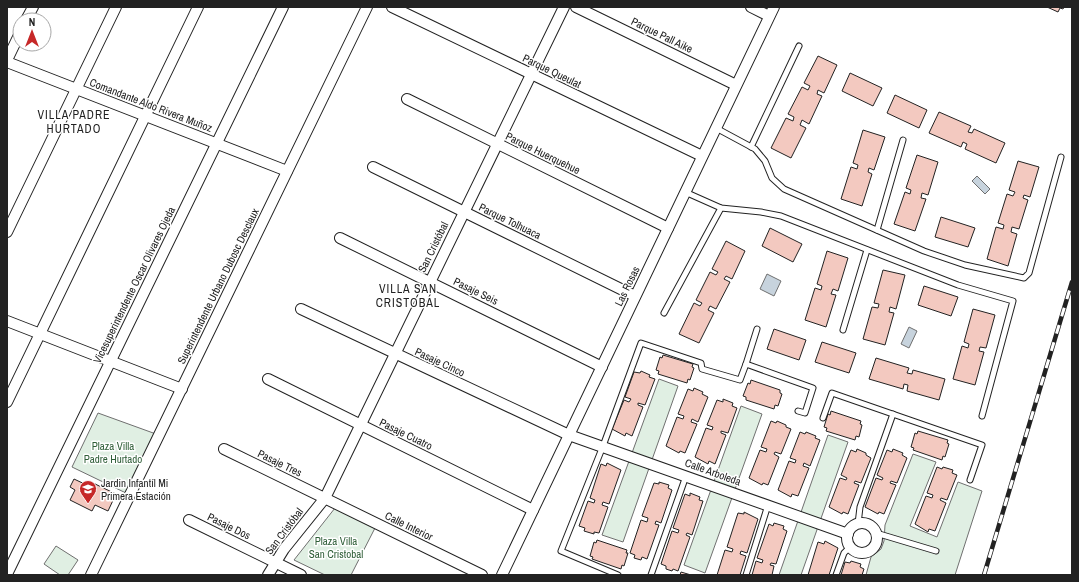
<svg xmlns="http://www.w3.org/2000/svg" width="1079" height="582" viewBox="0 0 1079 582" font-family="'Archivo Narrow',sans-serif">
<rect width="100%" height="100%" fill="#fff"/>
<g fill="#e0efe3" stroke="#6f6f6f">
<path d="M659,379L678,386L623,542L602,535Z"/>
<path d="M741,406L762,414L705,573L684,565Z"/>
<path d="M98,413L156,434L128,494L72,467Z"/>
<path d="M828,435L848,442L801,575H779Z"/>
<path d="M913,454L936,462L910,526L937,537L958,482L982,491L955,575H866L871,557L881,549L884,541L885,525Z"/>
<path d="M335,508L375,528L351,575H325L294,560Z"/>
<path d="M56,546L78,560L68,575H60L44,564Z"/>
</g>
<g fill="#c7d3dd" stroke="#6f6f6f">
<path d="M977,176L990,189L985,194L972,181Z"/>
<path d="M767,274L781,281L774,296L760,289Z"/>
<path d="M909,327L917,331L909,348L901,344Z"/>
</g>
<g fill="#f3c9c0" stroke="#222">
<path d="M1047,7H1064L1063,9L1060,8L1058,12Z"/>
<path d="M818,56L837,65L824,93L818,90L817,94L822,96L809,124L802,120L800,125L806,128L791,158L771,148L786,118L793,121L794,117L788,114L802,87L808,90L810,86L804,83Z"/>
<path d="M850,73L882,88L873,106L842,91Z"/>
<path d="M895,95L927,110L919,128L887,113Z"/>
<path d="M939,112L971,126L968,132L972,133L974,129L1005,143L996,163L965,149L967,144L963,142L961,147L929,133Z"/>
<path d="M863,130L885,137L874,170L869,168L868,172L872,174L862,206L841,199L851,167L857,169L858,165L853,163Z"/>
<path d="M917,155L938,162L928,195L922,193L921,198L926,199L915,231L894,224L905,192L910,194L911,190L906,188Z"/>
<path d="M1018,161L1039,167L1030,197L1024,195L1023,198L1028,200L1019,229L1012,227L1011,232L1017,234L1008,266L987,259L996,227L1003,229L1004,225L998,223L1007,194L1013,196L1015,192L1009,190Z"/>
<path d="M941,217L975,228L968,247L935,237Z"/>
<path d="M770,228L802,244L793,262L762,246Z"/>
<path d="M726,241L745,251L732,279L726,276L724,279L730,282L716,309L710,306L708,310L714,313L699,343L679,334L694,303L700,306L702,303L696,300L710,272L716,275L718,272L712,269Z"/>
<path d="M827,251L848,258L838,291L833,289L831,294L836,295L826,327L805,320L815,288L821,290L822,286L817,284Z"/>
<path d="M883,270L905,275L896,309L890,307L889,312L894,313L885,345L863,339L872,307L878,308L879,304L874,303Z"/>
<path d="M924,286L958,297L951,316L918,305Z"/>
<path d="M973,309L995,315L986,348L980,347L979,351L984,352L975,385L953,379L962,346L968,348L969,344L964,342Z"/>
<path d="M774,329L806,340L799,360L767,349Z"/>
<path d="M822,342L856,353L849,373L815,362Z"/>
<path d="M663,355L693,364L692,367L694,368L690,380L688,379L687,383L658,374L659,371L656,370L660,357L662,358Z"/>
<path d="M876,358L909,368L907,373L912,374L913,370L945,379L939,400L907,391L908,385L904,384L903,389L869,379Z"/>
<path d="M641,371L650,375L649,377L655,379L645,405L638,403V405L643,407L632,436L626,433L625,436L612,429L624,400L629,402L631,399L625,397L634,372L640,373Z"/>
<path d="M751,380L780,390V393L782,394L778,406L775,405L774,409L746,400V397L743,396L748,383L750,384Z"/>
<path d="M694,388L703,392L702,394L708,397L698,422L692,419L691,422L697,424L685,453L680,451L679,453L666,446L677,417L683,419L684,416L678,414L688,389L693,391Z"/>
<path d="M723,399L733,403L732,406L737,408L728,433L721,431V433L726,435L715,464L709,461L708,464L695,457L706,428L712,430L713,427L707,425L717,400L723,402Z"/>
<path d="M831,411L861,421L860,424L862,425L859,437L856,436L855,440L826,431L827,428L824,427L828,414L830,415Z"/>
<path d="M771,421L776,423L777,421L786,425V427L791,429L781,454L775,452L774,454L779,457L768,485L763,483L762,485L749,478L760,450L766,452L767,449L761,447Z"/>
<path d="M918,431L948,440L947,443L949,444L945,457L943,456L942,460L913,450L914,448L911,447L915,433L917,434Z"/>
<path d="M800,432L805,434L806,432L816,436L815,438L820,440L810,466L804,463L803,466L809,468L798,496L792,494L791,497L778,490L789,461L795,463L796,460L790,458Z"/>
<path d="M857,449L866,453V455L871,458L861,483L855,481L854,483L859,485L848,514L843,512L842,514L829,507L840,478L846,480L847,478L841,475L851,450L856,452Z"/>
<path d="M893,449L903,453L902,455L907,458L897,483L891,481L890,483L896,485L884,514L879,512L878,514L865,507L876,478L882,480L883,478L877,475L887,450L892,452Z"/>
<path d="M607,463L621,470L609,504L603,502L602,505L608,507L599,533L594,532V534L584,531L585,528L579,526L588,501L594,503L595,500L590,498L601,464L606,466Z"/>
<path d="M937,467L942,469L943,467L953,470L952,473L957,475L947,500L941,498L940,500L946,503L935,531L929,529L928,532L915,524L926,496L932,498L933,495L927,493Z"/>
<path d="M74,479L91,487L93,483L116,494L108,511L95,505L92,511L70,500L75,490L70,487Z"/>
<path d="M659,482L669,485L668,488L672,490L661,523L656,521L655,524L659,525L647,559L642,557L641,560L634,558L635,555L630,553L641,520L647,522L648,518L642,516L654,483L659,484Z"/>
<path d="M690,493L700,497L699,500L703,501L692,535L687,533L686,535L690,537L678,571L673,569L672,571L666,569V566L661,564L672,531L678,533L679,530L673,528L685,494L690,496Z"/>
<path d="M744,512L758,519L747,553L741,551L740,554L746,556L740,575H717L725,550L732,552L733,549L727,547L738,513L744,514Z"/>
<path d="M774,523L784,526L783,529L787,531L776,564L771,563L770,565L774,566L772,575H752L756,561L762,563L763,560L757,558L769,524L773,526Z"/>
<path d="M597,540L627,550L626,553H628L624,566L622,565L621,569L592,559L593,557L590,556L594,542L596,543Z"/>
<path d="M825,541L838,548L829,575H808L818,542L824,544Z"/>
<path d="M851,561L861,564L860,567L864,569L862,575H841L845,562L850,563Z"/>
<path d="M681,572L691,575H678H680Z"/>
</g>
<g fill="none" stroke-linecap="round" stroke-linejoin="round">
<defs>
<g id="lane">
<path d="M716,128L755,149L765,161L772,178L784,189L924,251L965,265L1024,278L1029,273L1061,157"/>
<path d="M751,147L799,46"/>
<path d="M685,192L721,208L761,212L781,216L958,285L1013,301L982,416"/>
<path d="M877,230L903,140"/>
<path d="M664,313L721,208"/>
<path d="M843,330L867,250"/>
<path d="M746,364L757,329"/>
<path d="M823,418L832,393L982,445L970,480"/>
<path d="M858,524L860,507L893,414"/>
<path d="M876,533L936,551"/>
<path d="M618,575L561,551L603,446L641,343L701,363L702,369L740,380L746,364L813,388L805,413L798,411"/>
<path d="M651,575L686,476"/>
<path d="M746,575L768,505"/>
<path d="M836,575L844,553L850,547"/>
</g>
<g id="street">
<path d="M392,7L702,156"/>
<path d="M576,7L736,85"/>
<path d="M751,7L769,16"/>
<path d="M26,20L33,7"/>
<path d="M7,60L20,33"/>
<path d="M7,62L287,171"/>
<path d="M407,99L668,228"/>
<path d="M373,167L635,296"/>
<path d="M7,232L116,7"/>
<path d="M340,238L602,367"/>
<path d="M301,309L569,435L848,534"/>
<path d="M7,321L182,389"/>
<path d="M268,379L533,510"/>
<path d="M7,402L198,7"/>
<path d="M224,449L482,575"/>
<path d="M189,520L301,575"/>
<circle cx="862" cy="538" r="15"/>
<path d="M7,574L283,7"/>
<path d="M91,575L367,7"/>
<path d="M268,575L284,549L325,498L564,7"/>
<path d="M502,575L774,7"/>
</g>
</defs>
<use href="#lane" stroke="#222" stroke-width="7"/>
<use href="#street" stroke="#222" stroke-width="12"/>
<use href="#lane" stroke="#fff" stroke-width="5"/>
<use href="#street" stroke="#fff" stroke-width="10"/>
<defs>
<path id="rail" d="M984,575L1072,282"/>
</defs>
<use href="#rail" stroke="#222" stroke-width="4.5"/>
<use href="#rail" stroke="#fff" stroke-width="3" stroke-dasharray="9" stroke-linecap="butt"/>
</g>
<defs>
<symbol id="school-pin" viewBox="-11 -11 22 30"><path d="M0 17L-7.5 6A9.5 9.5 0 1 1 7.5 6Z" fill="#c62828" stroke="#fff"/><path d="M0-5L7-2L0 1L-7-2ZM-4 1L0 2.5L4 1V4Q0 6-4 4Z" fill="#fff"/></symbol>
</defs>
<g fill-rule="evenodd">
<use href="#school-pin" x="78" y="479" width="20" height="27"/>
</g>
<g text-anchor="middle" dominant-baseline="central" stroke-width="3" stroke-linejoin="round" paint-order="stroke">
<g font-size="11" fill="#222" stroke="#fff">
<text transform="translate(662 35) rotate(26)">Parque Pall Aike</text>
<text transform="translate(552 71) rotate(26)">Parque Queulat</text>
<text transform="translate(151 105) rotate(21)">Comandante Aldo Rivera Muñoz</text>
<text transform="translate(543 153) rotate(26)">Parque Huerquehue</text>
<text transform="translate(510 221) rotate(26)">Parque Tolhuaca</text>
<text transform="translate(433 247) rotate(-64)">San Cristóbal</text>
<text transform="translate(134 285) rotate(-64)">Vicesuperintendente Oscar Olivares Ojeda</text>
<text transform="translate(218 286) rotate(-64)">Superintendente Urbano Dubosc Desclaux</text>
<text transform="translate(627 286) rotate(-64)">Las Rosas</text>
<text transform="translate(476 291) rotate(26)">Pasaje Seis</text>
<text transform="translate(440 362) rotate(25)">Pasaje Cinco</text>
<text transform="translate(406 434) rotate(26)">Pasaje Cuatro</text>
<text transform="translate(280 463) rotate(26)">Pasaje Tres</text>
<text transform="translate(713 472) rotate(20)">Calle Arboleda</text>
<text transform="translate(229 526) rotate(26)">Pasaje Dos</text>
<text transform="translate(409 526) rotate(26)">Calle Interior</text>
<text transform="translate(284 531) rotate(-53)">San Cristóbal</text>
</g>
<g font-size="11" fill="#2f5e38" stroke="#fff">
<text x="113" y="446">Plaza Villa<tspan x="113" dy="13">Padre Hurtado</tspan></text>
<text x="336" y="541">Plaza Villa<tspan x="336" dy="13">San Cristobal</tspan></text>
</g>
<g font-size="11" fill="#222" stroke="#fff" text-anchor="start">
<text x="101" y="483">Jardin Infantíl Mi<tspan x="101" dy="13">Primera Estación</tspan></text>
</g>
<g font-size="12" letter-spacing="1" fill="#222" stroke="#fff">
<text x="74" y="115">VILLA PADRE<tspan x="74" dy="14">HURTADO</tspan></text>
<text x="408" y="289">VILLA SAN<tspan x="408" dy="14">CRISTOBAL</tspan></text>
</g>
</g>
<rect width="1079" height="582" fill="none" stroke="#222222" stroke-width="16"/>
<g transform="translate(32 32)"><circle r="19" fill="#ffffff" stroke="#a7a7a7"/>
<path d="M0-3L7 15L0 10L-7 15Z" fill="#c62828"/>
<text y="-6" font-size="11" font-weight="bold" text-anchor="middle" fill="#222222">N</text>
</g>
</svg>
